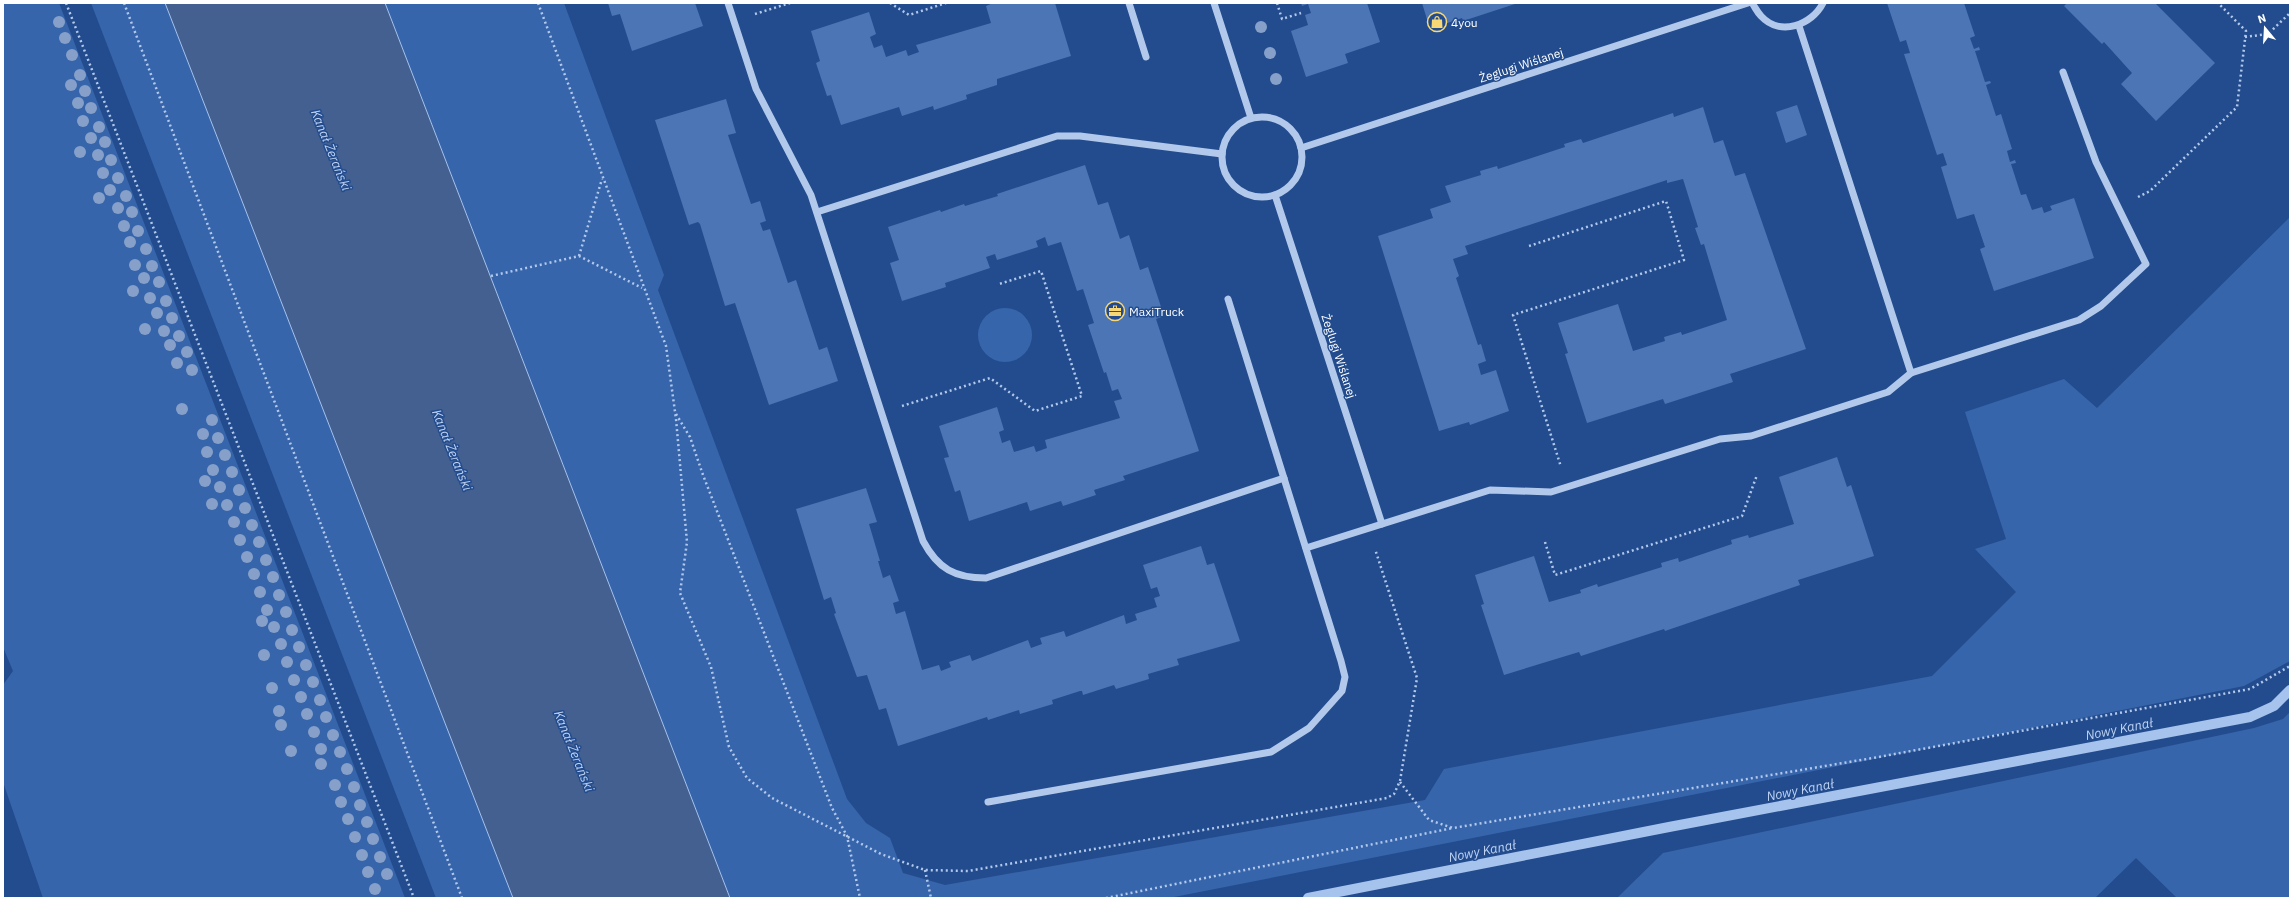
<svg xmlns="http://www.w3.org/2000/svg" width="2293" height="901" viewBox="0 0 2293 901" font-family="'IBM Plex Sans',sans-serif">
<rect width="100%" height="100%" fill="#234c8e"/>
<g fill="#3765ab">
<path d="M3,3H59L405,898H43L3,782V685L13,671L3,647Z"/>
<path d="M91,3H165L513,898H436Z"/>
<path d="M385,3H564L664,275L658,290L847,799L866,823L890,838L903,873L945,885L1425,800L1444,769L1932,676L2016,592L1975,549L2006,539L1965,412L2064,379L2097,408L2290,217V661L2244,686L1169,898H730Z"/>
<circle cx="1005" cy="335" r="27"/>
<path d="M2290,712V898H2177L2136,858L2095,898H1617L1663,853L2254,728L2283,719Z"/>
</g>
<path fill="#436091" stroke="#a6c3ed" d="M165,3H385L730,898H513Z"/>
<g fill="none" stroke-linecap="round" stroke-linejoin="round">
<path stroke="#a6c3ed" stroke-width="10" d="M1308,898L1669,827L2250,717L2274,706L2290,690"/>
</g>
<g fill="#4b75b5">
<path d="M608,3H695L703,26L632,51L620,14L612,16Z"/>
<path d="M993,3H1055L1071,56L997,79V85L966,95L967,99L934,110L933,106L902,116L899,107L841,125L831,95L827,96L816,63L820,61L811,31L869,12L876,34L870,37L874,48L882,45L886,57L906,50L908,56L919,52L916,45L991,23L986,6Z"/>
<path d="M1301,3H1367L1380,42L1345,54L1348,63L1306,77L1291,31L1308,25L1305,15L1311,13L1308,4L1302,6Z"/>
<path d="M1422,3H1518L1463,21L1462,18L1430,29Z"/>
<path d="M1887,3H1964L1975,36L1970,38L1974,49L1979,47L1980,50L1975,51L1985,82L1990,81L1991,83L1986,85L1996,116L2001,114L2012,149L2007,151L2010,162L2015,160L2016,163L2011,164L2021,195L2026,194L2032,210L2042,207L2044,213L2052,210L2050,206L2074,198L2094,258L1994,291L1980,249L1985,247L1974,214L1957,219L1941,167L1947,165L1943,153L1937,155L1904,54L1910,53L1906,40L1900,42Z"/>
<path d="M2067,3H2155L2215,63L2156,121L2121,84L2132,73L2104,42L2102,44L2064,6Z"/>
<path d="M726,99L736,133L728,135L751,204L760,201L766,221L760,223L763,231L770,229L788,283L796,280L819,350L827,347L838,381L769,405L735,303L725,306L700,224L698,222L689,225L655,120Z"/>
<path d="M1797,105L1807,135L1786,143L1776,112Z"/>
<path d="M1703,107L1714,143L1723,140L1735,176L1745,173L1806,349L1730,374L1733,382L1665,404L1663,399L1587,423L1565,354L1568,353L1558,323L1618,304L1633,351L1665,341L1664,337L1681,332L1682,335L1727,320L1704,244L1701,245L1695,228L1698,227L1683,179L1667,183V180L1465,246L1468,254L1453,259L1459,276L1456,278L1478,345L1481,344L1486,361L1478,364L1481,375L1496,370L1509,411L1470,425L1469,422L1439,431L1378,236L1433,218L1430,209L1451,202L1445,186L1481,175L1480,171L1497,166L1498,169L1565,147L1564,144L1581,139L1583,143L1673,113L1674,117Z"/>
<path d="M1085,165L1098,205L1108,202L1120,239L1129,235L1140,270L1148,267L1164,316L1156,319L1199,451L1123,476L1125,480L1094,490L1096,495L1063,506L1061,501L1030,511L1027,502L969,521L960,490L955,492L944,458L949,457L939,426L997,407L1004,430L999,432L1002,443L1010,440L1014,452L1034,446L1036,452L1047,448L1045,440L1120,418L1114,401L1122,399L1118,389L1112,391L1106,372L1104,373L1088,325L1094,323L1083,289L1077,291L1061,242L1048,246L1045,237L1036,241L1038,247L997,260L995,254L986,257L990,268L945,283L946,287L902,301L890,263L899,260L888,227L940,210L941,212L964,204L965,206L998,196L997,194Z"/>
<path d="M1837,457L1847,487L1851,485L1874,556L1798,580L1800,585L1665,631L1664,629L1581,656L1579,652L1504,675L1481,605L1484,604L1475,575L1534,556L1549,602L1581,593L1580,590L1597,584L1598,587L1662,567L1661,563L1678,558L1679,562L1732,544L1731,540L1748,535L1749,538L1794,524L1779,477Z"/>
<path d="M866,488L877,522L869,524L880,561H878L883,578L890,575L899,601L893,603L896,614L905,611L922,670L939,665L941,671L951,667L949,662L970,655L972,661L1028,640L1031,648L1042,644L1040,638L1064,631L1066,637L1124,615L1126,624L1137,620L1135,614L1157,607L1154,598L1160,596L1157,587L1151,589L1143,565L1201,546L1207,565L1214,563L1240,641L1177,659L1179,665L1148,674L1149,679L1116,689L1114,685L1083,695L1082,691H1080L1052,700L1053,704L1020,714L1019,710L988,720L987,717L898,746L886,708L879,710L867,675L857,677L834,614L836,613L831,597L824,600L796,509Z"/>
</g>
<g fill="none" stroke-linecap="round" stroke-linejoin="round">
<g stroke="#b2c9ec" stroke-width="2.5" stroke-dasharray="2 3" stroke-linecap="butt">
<path d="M66,3L414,898"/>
<path d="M124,3L462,898"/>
<path d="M538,3L666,346L676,419L687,542L680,593L711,667L729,747L747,778L772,798L881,854L925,870L968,871L1387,798L1394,794L1400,781L1417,678L1375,549"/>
<path d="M890,3L909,15L946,3"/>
<path d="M1277,3L1282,19L1301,13"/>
<path d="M755,14L790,3"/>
<path d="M2245,37L2268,34L2290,13"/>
<path d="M2138,197L2150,191L2237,107L2246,31L2218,3"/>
<path d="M1529,246L1666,201L1684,260L1513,315L1561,467"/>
<path d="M579,256L602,179"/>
<path d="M491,276L579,256L642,288"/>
<path d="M902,406L990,378L1035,411L1082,396L1041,271L999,284"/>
<path d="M676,414L690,437L703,475L832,808L847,836L860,898"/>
<path d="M1545,542L1555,575L1742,516L1757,475"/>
<path d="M1400,782L1429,820L1453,828L1873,758L2250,689L2290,666"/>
<path d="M925,870L931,898"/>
<path d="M1106,898L1453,828"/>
</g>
<g stroke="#b2c9ec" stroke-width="7">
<path d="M728,3L756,89L811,195L923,541C938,569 955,578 986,578L1284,478"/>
<path d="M1129,3L1146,57"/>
<path d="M1214,3L1251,118"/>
<path d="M1752,3C1755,7 1757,12 1761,16C1780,37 1812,25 1823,3"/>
<path d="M1799,26L1911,373"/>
<circle cx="1262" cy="157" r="40"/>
<path d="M1301,148L1748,3"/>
<path d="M1275,195L1382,524"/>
<path d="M817,212L1057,136H1080L1222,154"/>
<path d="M1306,548L1490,490L1551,492L1720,439L1751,436L1888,392L1911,373L2079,320L2101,306L2146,264L2096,162L2063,72"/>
<path d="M988,802L1271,752L1309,728L1342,691L1345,677L1341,661L1228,299"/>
</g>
</g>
<g fill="#86a0c9">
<circle cx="59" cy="22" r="6"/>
<circle cx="1261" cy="27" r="6"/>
<circle cx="65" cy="38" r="6"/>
<circle cx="1270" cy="53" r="6"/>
<circle cx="72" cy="55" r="6"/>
<circle cx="80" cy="75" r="6"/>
<circle cx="1276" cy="79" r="6"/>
<circle cx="71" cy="85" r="6"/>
<circle cx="85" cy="91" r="6"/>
<circle cx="78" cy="103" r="6"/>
<circle cx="91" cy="108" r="6"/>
<circle cx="83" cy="121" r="6"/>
<circle cx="99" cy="127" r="6"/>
<circle cx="91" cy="138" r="6"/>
<circle cx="105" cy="142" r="6"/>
<circle cx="80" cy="152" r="6"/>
<circle cx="98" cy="155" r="6"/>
<circle cx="111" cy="160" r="6"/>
<circle cx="103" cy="173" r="6"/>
<circle cx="118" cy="178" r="6"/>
<circle cx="110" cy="190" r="6"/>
<circle cx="126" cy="196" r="6"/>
<circle cx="99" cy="198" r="6"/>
<circle cx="118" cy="208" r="6"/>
<circle cx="132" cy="212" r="6"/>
<circle cx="124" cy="226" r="6"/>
<circle cx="138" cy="231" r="6"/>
<circle cx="130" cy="242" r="6"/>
<circle cx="146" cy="249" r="6"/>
<circle cx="135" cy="265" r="6"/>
<circle cx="152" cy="266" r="6"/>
<circle cx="144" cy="278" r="6"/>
<circle cx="159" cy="282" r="6"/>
<circle cx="133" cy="291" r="6"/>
<circle cx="150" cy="298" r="6"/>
<circle cx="166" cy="301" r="6"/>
<circle cx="157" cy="313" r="6"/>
<circle cx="172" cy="318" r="6"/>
<circle cx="145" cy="329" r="6"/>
<circle cx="164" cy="331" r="6"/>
<circle cx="179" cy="336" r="6"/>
<circle cx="170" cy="345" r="6"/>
<circle cx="187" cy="352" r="6"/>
<circle cx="177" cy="363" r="6"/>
<circle cx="192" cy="370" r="6"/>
<circle cx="182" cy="409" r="6"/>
<circle cx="212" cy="420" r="6"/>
<circle cx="203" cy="434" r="6"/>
<circle cx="218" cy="438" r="6"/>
<circle cx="207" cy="452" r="6"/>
<circle cx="225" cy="455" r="6"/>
<circle cx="213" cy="470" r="6"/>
<circle cx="232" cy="472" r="6"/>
<circle cx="205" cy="481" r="6"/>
<circle cx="220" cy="487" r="6"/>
<circle cx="239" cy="490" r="6"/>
<circle cx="212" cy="504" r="6"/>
<circle cx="227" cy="505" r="6"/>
<circle cx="245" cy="508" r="6"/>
<circle cx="234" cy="522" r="6"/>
<circle cx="252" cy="525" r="6"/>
<circle cx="240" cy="540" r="6"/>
<circle cx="259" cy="542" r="6"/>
<circle cx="247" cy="557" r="6"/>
<circle cx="266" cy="560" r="6"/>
<circle cx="254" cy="574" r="6"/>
<circle cx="273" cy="577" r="6"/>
<circle cx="260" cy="592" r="6"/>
<circle cx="279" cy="595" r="6"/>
<circle cx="267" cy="610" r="6"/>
<circle cx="286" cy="612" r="6"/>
<circle cx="262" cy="621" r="6"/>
<circle cx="274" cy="627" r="6"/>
<circle cx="292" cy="630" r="6"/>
<circle cx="281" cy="644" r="6"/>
<circle cx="299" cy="647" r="6"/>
<circle cx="264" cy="655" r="6"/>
<circle cx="287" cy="662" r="6"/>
<circle cx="306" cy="665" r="6"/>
<circle cx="294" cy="680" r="6"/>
<circle cx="313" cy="682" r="6"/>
<circle cx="272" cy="688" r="6"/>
<circle cx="301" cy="697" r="6"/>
<circle cx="320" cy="700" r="6"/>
<circle cx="279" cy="711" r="6"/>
<circle cx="307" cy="714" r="6"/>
<circle cx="326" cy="717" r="6"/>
<circle cx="281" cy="725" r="6"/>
<circle cx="314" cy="732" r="6"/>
<circle cx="333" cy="735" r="6"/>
<circle cx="321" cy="749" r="6"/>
<circle cx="291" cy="751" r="6"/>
<circle cx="340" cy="752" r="6"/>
<circle cx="321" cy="764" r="6"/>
<circle cx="347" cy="769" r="6"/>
<circle cx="335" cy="785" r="6"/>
<circle cx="354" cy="787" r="6"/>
<circle cx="341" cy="802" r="6"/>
<circle cx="360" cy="805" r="6"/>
<circle cx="348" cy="819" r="6"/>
<circle cx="367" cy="822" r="6"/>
<circle cx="355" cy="837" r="6"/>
<circle cx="373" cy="839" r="6"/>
<circle cx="362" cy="855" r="6"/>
<circle cx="380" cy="857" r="6"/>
<circle cx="368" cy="872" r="6"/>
<circle cx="387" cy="874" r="6"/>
<circle cx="375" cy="889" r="6"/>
</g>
<defs>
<symbol id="shop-ring" viewBox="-11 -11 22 22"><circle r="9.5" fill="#234c8e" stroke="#f7d875" stroke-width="1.5"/><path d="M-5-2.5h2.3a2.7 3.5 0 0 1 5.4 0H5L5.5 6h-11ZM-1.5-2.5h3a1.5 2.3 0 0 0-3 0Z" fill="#f7d875"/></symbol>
<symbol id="office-ring" viewBox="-11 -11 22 22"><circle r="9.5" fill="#234c8e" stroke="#f7d875" stroke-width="1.5"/><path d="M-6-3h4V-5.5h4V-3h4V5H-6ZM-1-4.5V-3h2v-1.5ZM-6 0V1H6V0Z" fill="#f7d875"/></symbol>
</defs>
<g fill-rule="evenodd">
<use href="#shop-ring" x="1426" y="11" width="22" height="22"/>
<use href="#office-ring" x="1104" y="300" width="22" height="22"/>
</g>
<g text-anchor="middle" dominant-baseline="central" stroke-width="3" stroke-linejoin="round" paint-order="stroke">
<g font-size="12" fill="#fff" stroke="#234c8e" text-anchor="start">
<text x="1451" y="22">4you</text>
<text x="1129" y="311">MaxiTruck</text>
</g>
<g font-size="12" fill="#fff" stroke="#234c8e">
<text transform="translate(1521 65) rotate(-18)">Żeglugi Wiślanej</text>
<text transform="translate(1339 356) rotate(72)">Żeglugi Wiślanej</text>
</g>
<g font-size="13" font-style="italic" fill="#bed3f3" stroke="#234c8e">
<text transform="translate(331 150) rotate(68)">Kanał Żerański</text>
<text transform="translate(452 450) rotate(68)">Kanał Żerański</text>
<text transform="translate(2119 729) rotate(-11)">Nowy Kanał</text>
<text transform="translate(574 751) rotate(68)">Kanał Żerański</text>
<text transform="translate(1800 790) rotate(-11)">Nowy Kanał</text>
<text transform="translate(1482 851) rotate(-11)">Nowy Kanał</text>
</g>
</g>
<rect width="2293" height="901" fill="none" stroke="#ffffff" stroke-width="8"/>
<g transform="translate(2265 28) rotate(342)" stroke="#234c8e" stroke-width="3" paint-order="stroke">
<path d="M0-3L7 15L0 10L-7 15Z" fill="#ffffff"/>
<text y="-6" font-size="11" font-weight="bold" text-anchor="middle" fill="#ffffff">N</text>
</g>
</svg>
